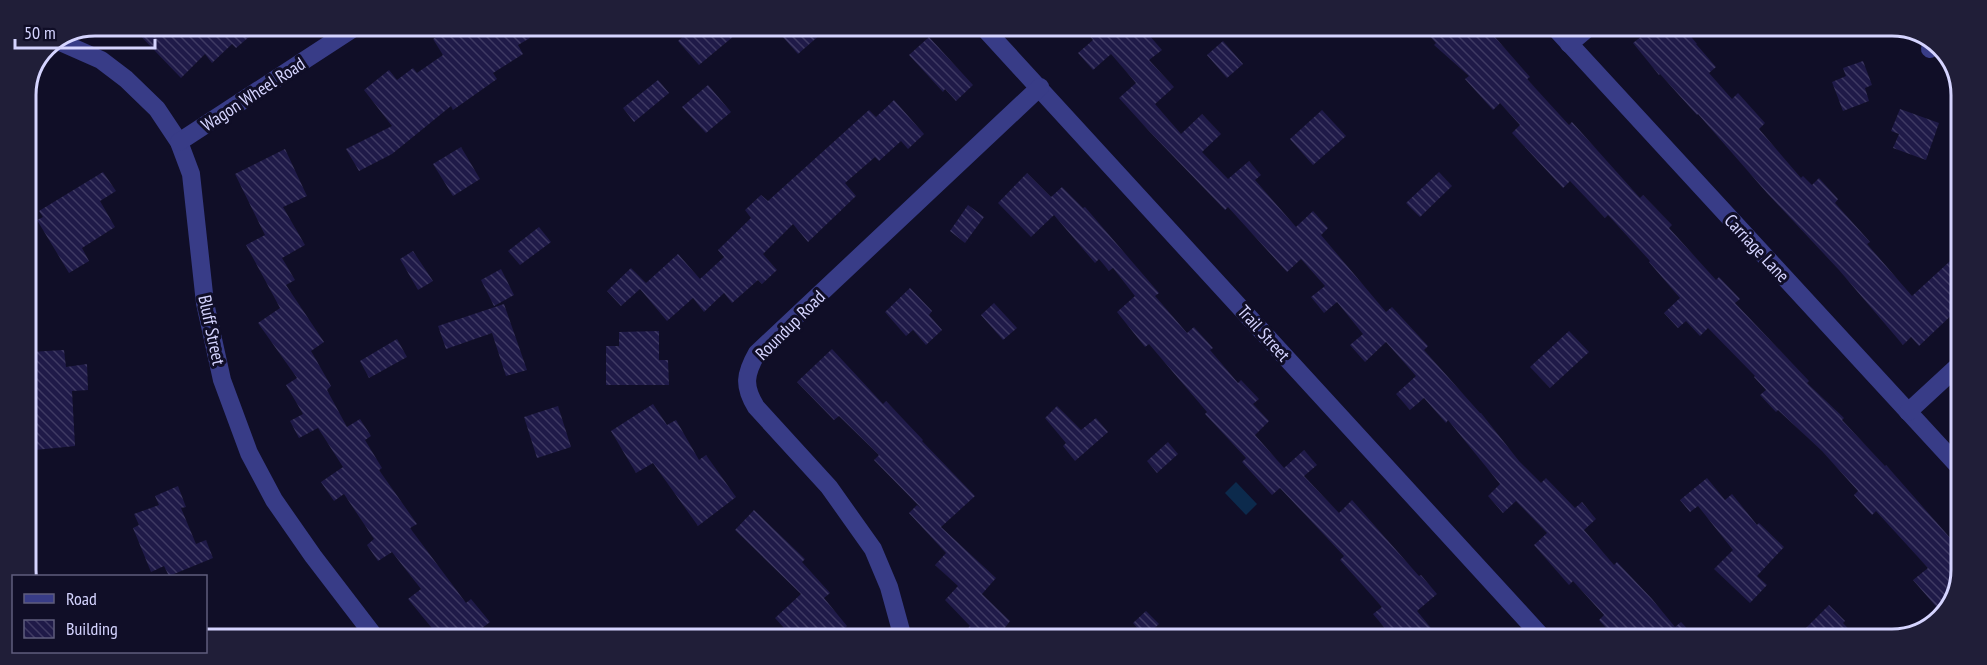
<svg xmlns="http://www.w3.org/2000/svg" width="1987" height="665" viewBox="0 0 1987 665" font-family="'PT Sans Narrow',sans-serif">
<defs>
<pattern id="building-back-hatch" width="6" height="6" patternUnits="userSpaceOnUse" patternTransform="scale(1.5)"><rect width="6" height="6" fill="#1f1a48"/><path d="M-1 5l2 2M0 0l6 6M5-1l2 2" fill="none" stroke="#3f3a63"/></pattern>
</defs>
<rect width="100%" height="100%" fill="#100e27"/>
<path fill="#0c2a4c" d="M1236,482L1257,504L1246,515L1225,493Z"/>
<g fill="url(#building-back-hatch)">
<path d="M131,26H166L175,34L183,26H262L236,48L232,44L212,63L205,54L181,78Z"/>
<path d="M452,26H523L530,38L518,45L523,54L493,73L497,79L453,110L451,106L392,154L359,171L346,149L392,126L364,90L389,70L397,80L413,68L417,73L443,55L433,39Z"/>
<path d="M695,26H746L699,65L678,41Z"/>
<path d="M773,26H818L829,27L798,54Z"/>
<path d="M1082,27H1142L1162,50L1149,60L1174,87L1155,104L1181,134L1202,114L1221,134L1202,152L1228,179L1249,161L1261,175L1255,180L1296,227L1313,211L1328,228L1321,235L1386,312L1392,307L1428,346L1424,350L1480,413H1481L1519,461L1541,483L1546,478L1575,508L1582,502L1596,519L1584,530L1614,565L1617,562L1652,599L1675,627L1681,622L1697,639H1616L1599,620L1604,615L1573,581L1569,585L1534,545L1547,533L1516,501L1503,513L1488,496L1500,484L1448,420L1446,423L1424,398L1410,410L1396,394L1416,376L1386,342L1365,362L1350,345L1363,334L1337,302L1324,313L1311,297L1325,286L1301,259L1287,272L1228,207L1225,210L1149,131L1119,98L1136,83L1111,54L1093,70L1078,53L1093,40Z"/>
<path d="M1421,27H1487L1495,35L1494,36L1530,77L1527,79L1569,125L1572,122L1640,198L1643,195L1672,225L1669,228L1716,280L1719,277L1740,299L1735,303L1809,381L1807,383L1844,418L1842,420L1885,466L1886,465L1959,548V588L1949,603L1940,611L1913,580L1928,568L1876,511L1872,515L1854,495L1858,491L1822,451L1778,410L1776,412L1760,395L1766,390L1754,377L1755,376L1708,328L1700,336L1686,321L1678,328L1664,313L1680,298L1649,262L1650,261L1608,215L1605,218L1570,181L1563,188L1512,133L1520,125L1500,103L1493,110L1465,79L1469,76L1434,45L1436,43Z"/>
<path d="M1652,28H1684L1697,44H1696L1716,67L1709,73L1732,99L1738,93L1765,123L1759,129L1801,178L1803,176L1812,185L1819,178L1838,199L1835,203L1870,242L1867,244L1912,296L1961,251L1960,307L1919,346L1911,337L1903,345L1839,270L1767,193L1698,114L1697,115L1660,74L1659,75L1633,43Z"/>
<path d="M929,37L973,85L956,101L945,89L943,92L909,55Z"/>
<path d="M1223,41L1243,64L1227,78L1207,55Z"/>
<path d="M1863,61L1872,85L1865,88L1869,101L1843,111L1832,82L1846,76L1843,68Z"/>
<path d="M658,80L669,93L634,122L623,108Z"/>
<path d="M708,85L731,112L706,133L682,107Z"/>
<path d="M894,100L924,134L908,149L901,141L879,161L875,157L845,183L856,196L808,242L793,224L763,254L777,270L762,284L758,280L732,303L724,293L704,312L693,298L667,321L640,289L621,306L607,291L631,268L646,283L678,254L700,279L724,257L718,250L751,218L745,210L761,195L768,201L869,110L876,117Z"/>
<path d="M1900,109L1939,123L1926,160L1893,148L1899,134L1891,131Z"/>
<path d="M1322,110L1346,136L1313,165L1290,139Z"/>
<path d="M461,147L480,179L453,196L433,164Z"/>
<path d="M285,149L307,196L283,207L305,245L282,258L295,280L286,285L324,342L311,351L331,386L327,390L347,427L360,419L371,436L365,440L382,468L379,470L417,524L410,528L466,603L471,599L490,622L481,629L487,638H440L408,599L421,589L392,552L378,561L367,545L374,539L344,494L334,501L321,482L343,467L318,428L299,438L290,421L303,414L286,385L297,378L258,323L280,308L246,245L265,235L235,174Z"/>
<path d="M103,172L116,191L100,201L115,227L82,248L89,261L69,273L37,220L43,217L39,211Z"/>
<path d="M1439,172L1452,186L1420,217L1406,203Z"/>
<path d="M1027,173L1051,197L1062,187L1083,208L1085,207L1159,293L1155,296L1187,333L1194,327L1213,348L1210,350L1238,383L1241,380L1259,399L1253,404L1269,421L1255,435L1284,468L1304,450L1317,465L1304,476L1339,513L1352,500L1419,576L1421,575L1437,594L1417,611L1440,639H1401L1394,630L1389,633L1373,614L1382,607L1340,560L1344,556L1280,488L1272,495L1242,462L1246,458L1205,414L1207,412L1149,344L1145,347L1117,312L1135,296L1113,268L1109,271L1099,259L1095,263L1054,215L1031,237L998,203Z"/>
<path d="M968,205L984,217L965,243L950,231Z"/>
<path d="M539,227L551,242L520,265L508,251Z"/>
<path d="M413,251L433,281L418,290L400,259Z"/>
<path d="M501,269L514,295L494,306L481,280Z"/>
<path d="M910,288L932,311L929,315L942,330L926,345L913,330L906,336L885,312Z"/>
<path d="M994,303L1017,328L1003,340L981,315Z"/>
<path d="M504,304L527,370L506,376L492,333L446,349L438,326Z"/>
<path d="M659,331V360H668L669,385H606V346H619V332Z"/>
<path d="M1569,331L1589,352L1550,388L1530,367Z"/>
<path d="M397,339L407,357L369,378L360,361Z"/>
<path d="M832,349L883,404L886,401L923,440L922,441L975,496L941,527L996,578L982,594L1010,621L1004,629L1014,638H958L970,626L945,600L958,586L935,565L946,553L909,513L917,505L922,509L874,460L879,455L839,416L834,420L797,382Z"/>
<path d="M64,350L66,367L87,364L88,390L72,391L75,446L35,450L29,352Z"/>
<path d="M653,404L667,425L676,420L699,460L706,455L736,497L698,526L653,463L636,473L611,431Z"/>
<path d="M558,406L571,447L537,458L524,417Z"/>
<path d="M1057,406L1081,430L1096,418L1108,432L1075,461L1063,446L1066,443L1045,418Z"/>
<path d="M1168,442L1178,454L1157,473L1147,461Z"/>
<path d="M1707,478L1725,500L1732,494L1757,525L1759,523L1784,547L1757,576L1767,585L1750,603L1714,569L1733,550L1698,506L1690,512L1680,500Z"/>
<path d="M178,486L186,507L181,508L196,544L206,540L213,558L169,576L164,566L151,572L133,528L139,525L134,514L159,505L155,496Z"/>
<path d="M754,510L805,559L802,562L830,593L824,598L847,626L835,638H793L775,618L801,594L735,530Z"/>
<path d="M1829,605L1845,621L1843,623L1858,639H1811L1803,631Z"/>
<path d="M1146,611L1159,624L1145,637L1133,623Z"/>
</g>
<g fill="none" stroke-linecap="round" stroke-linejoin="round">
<g stroke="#383c87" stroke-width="18">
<path d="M983,27L1544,639"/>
<path d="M1554,27L1960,468"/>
<path d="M58,41L101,60L126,79L157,109L179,142L191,174L205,303L222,380L249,453L274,500L313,556L375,637"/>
<path d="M1569,44L1588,28"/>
<path d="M1930,49L1935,45"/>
<path d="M179,142L357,26"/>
<path d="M1908,412L1960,364"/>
<path d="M903,638L889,587L873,549L829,487L756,407C743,386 745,374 757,353L1040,87"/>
</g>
</g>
<g text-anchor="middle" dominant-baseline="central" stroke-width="6" stroke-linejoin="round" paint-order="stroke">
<g font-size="18" fill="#d5d4ff" stroke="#100e27">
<text transform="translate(253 94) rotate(-33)">Wagon Wheel Road</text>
<text transform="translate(1757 248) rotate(47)">Carriage Lane</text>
<text transform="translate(790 325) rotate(-45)">Roundup Road</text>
<text transform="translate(212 330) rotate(78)">Bluff Street</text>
<text transform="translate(1264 333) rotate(48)">Trail Street</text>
</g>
</g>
<path d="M0 0H1987V665H0ZM95 36H1892A59 59 0 0 1 1951 95V570A59 59 0 0 1 1892 629H95A59 59 0 0 1 36 570V95A59 59 0 0 1 95 36Z" fill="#201e38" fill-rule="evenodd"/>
<path fill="none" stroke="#d5d4ff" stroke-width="3" d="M95 36H1892A59 59 0 0 1 1951 95V570A59 59 0 0 1 1892 629H95A59 59 0 0 1 36 570V95A59 59 0 0 1 95 36Z"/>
<rect x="12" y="575" width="195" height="78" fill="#100e27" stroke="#5f5d7d" stroke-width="1.5"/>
<rect x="24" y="594" width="30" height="9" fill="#383c87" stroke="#5f5d7d" stroke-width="1.5"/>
<text x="66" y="605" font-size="18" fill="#d5d4ff">Road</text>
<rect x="24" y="620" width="30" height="18" fill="url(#building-back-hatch)" stroke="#5f5d7d" stroke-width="1.5"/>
<text x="66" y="635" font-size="18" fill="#d5d4ff">Building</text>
<path d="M15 39v9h140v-9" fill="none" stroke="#d5d4ff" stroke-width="3"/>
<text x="24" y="39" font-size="18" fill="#d5d4ff" stroke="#100e27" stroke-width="4.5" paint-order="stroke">50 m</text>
</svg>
